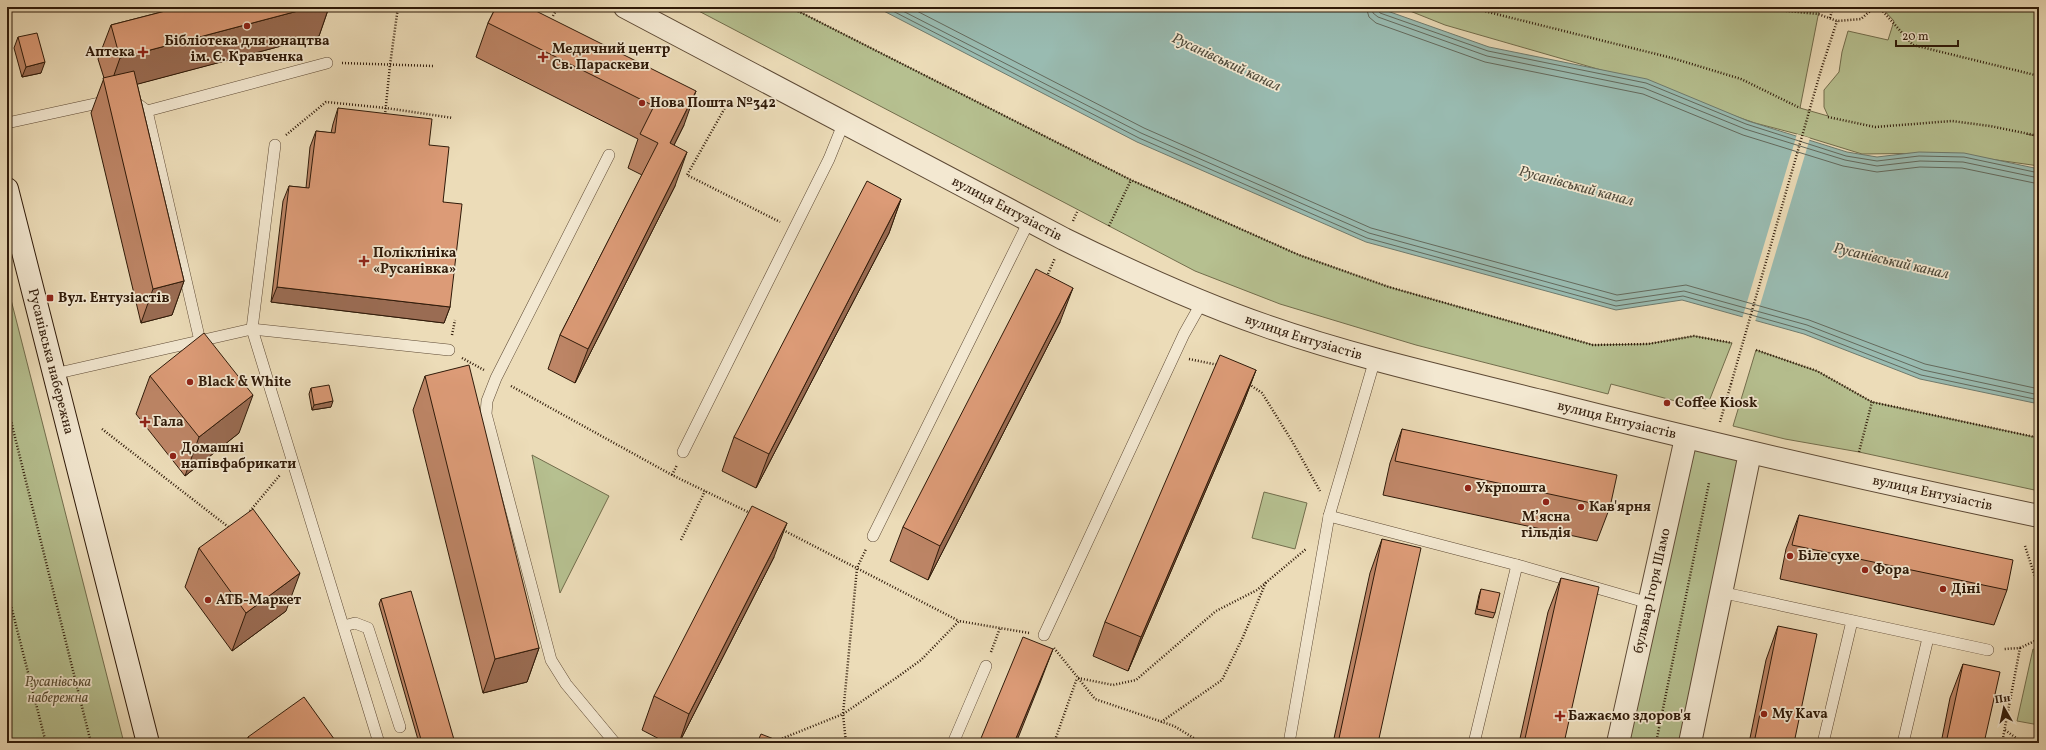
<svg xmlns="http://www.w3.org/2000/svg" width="2046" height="750" viewBox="0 0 2046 750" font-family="Vollkorn,serif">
<rect width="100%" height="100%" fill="#ecdcb8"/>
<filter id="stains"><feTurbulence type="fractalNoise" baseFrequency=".005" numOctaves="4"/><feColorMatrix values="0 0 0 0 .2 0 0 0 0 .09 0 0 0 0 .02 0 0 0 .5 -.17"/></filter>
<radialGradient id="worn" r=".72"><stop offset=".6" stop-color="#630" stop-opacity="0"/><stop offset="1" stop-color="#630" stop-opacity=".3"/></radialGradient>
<g fill="#b6c090" stroke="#726d4c">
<path d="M691,7H790L1131,180L1299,255L1389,287L1593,345L1648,344L1694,336L1732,343L1706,409L1611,384L1608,394L1416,345L1280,304L1195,271Z"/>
<path d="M1400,7H1797L1819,11L1800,108L1828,116L1824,107V90L1839,72L1842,52L1848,31L1888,40L1894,21L1881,7H2039V136L2026,134L2039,137V166L1947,153L1862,154L1797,134L1755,123L1608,72L1445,25Z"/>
<path d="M7,284L124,743H7Z"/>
<path d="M1756,350L1817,371L1872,402L2039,438V491L1859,452L1785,439L1733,426Z"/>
<path d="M1686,438L1750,453L1690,743H1619Z"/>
<path d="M532,455L609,496L560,593Z"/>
<path d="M1264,492L1307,503L1295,549L1252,538Z"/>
<path d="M2033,649L2039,651V725L2017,721Z"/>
</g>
<path fill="#99bbb1" stroke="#6f7b6e" d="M876,7H1376L1489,47L1647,79L1748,121L1847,152L1877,157L1919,152L1964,153L2039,169V404L1920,379L1804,334L1682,300L1616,310L1366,242L1137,142Z"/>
<path fill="#ecdcb8" d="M1797,134L1810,138L1755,322L1742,319Z"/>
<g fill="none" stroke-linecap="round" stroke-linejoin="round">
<g stroke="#646a5d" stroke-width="1">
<path d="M885,7L1139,138L1367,238L1616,306L1683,296L1805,330L1921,375L2039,400"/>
<path d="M895,7L1141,133L1369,233L1616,301L1684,291L1807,325L1923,370L2039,395"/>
<path d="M909,7L1144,128L1371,228L1617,295L1686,285L1809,320L1925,364L2039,389"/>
<path d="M1366,7L1369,17L1376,23L1485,62L1643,94L1743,135L1843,166L1877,172L1920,167L1962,168L2039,184"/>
<path d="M1372,7L1373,13L1378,17L1487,56L1644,88L1745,129L1845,160L1877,166L1920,161L1963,162L2039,178"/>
<path d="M1377,7L1380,13L1488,51L1646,83L1746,124L1846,156L1877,161L1919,156L1964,157L2039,173"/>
</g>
<defs>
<g id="service">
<path d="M131,99L147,111L200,341"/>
<path d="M147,111L327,63"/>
<path d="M7,123L108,101"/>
<path d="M275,145L252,329L379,743"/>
<path d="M609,155L496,378L487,401L486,414L551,660L566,684L615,743"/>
<path d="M54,374L252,329L449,350"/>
<path d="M683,452L829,159L844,122"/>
<path d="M1329,516L1517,565L1649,603"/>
<path d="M873,536L1029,221"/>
<path d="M1720,592L1988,650"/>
<path d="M344,626L355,623L368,628L400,727"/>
<path d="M1044,635L1184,334L1202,302"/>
<path d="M953,743L986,666"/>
<path d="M1289,743L1329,516L1375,359"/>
<path d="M1474,743L1517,565"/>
<path d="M1823,743L1852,621"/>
<path d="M1903,743L1928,638"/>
</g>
<g id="minor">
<path id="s1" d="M1618,743L1686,438"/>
<path d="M1690,743L1750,453"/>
</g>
<g id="tertiary">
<path id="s2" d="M625,7L1064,239C1129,271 1196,302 1266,326C1355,357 1449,378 1541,401C1706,443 1872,481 2039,516"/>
</g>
<g id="secondary">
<path id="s3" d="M7,189L148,743"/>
</g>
</defs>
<use href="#service" stroke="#5e4a35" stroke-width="12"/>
<use href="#minor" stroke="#5e4a35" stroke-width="24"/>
<use href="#tertiary" stroke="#5e4a35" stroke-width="24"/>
<use href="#secondary" stroke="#2f1a09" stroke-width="24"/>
<g stroke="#2f1a09" stroke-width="2.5" stroke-dasharray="1 2" stroke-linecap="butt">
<path d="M790,7L1131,180L1299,255L1389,287L1593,345L1648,344L1694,336L1732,343"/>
<path d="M1468,7L1672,58L1741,79L1800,108"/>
<path d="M1747,7L1818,14L1837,21L1861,19L1869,12L1870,7"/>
<path d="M1879,7L1913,45L2039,76"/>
<path d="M553,16L558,7"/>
<path d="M1830,18L1833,7"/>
<path d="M342,63L433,66"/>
<path d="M1821,70L1837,21"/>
<path d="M726,106L687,175L780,222"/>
<path d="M385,115L390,65L398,7"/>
<path d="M1828,117L1875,127L1952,121L1990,126L2039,136"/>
<path d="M286,135L326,102L386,108L453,118"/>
<path d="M1073,221L1078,210"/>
<path d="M1109,226L1131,180"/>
<path d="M1048,274L1055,258"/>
<path d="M452,335L455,320"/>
<path d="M1756,350L1817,371L1872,402L2039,438"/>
<path d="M462,358L484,370"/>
<path d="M1189,359L1218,365"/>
<path d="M1249,384L1262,393L1292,441L1320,491"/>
<path d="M511,386L672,475L750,513"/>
<path d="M7,405L91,743"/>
<path d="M1720,422L1731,384"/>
<path d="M102,429L231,529"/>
<path d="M1859,452L1872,402"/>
<path d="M672,475L677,465"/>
<path d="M250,511L280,475"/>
<path d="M783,530L959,621"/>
<path d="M681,540L705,491"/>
<path d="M2025,546L2039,589"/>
<path d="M7,590L46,743"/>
<path d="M1054,648L1095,699L1174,726L1202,743"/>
<path d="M2020,648L2039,639"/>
<path d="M991,652L1000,628"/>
<path d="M1078,678L1113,685L1136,680L1216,611L1257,590L1306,549"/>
<path d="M1161,722L1222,680L1243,637L1266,582"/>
<path d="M2005,730L2023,743"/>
<path d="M771,743L843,714L896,678L921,660L959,621L1029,633"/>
<path d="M846,743L843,714L857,568L866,549"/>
<path d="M1054,743L1077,678"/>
<path d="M1656,743L1709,483"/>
<path d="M2002,743L2020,648L2004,649"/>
</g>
<use href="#service" stroke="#f3e8d1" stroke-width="11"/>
<use href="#minor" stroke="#f3e8d1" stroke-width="22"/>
<use href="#tertiary" stroke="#f3e8d1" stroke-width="22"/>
<use href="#secondary" stroke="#f3e8d1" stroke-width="22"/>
<path stroke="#2f1a09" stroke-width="2.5" stroke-dasharray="1 2" stroke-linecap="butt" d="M1731,384L1821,70"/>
</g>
<g fill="#bd8566" stroke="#2f1a09">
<path d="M181,7H329L319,36L137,84L184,281L172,315L141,323L91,113L104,78L98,59L111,25Z"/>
<path d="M496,7L684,125L674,145L675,186L575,383L548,369L560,335L642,175L628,168L638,139L476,57L488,23Z"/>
<path d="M18,37L41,73L22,77L14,48Z"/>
<path d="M338,108L429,145L443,202L450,307L444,323L271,302L283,201L289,186L306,188L310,147L316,131L331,133L333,124Z"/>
<path d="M901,199L889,233L756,488L722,471L734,437Z"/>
<path d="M1060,322L928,580L890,561L903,527Z"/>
<path d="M1256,370L1243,404L1128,671L1093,656L1105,622Z"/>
<path d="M150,376L239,433L185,476L136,414Z"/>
<path d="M425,376L539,648L527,682L483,693L413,410Z"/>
<path d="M311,388L331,407L312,410L309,394Z"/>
<path d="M1402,429L1610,507L1597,541L1383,495L1390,463Z"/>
<path d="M1799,515L2007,590L1994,625L1780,579L1786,549Z"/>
<path d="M1382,539L1378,743H1333L1370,573Z"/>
<path d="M199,548L286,611L232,651L185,587Z"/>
<path d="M774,557L679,743H667L642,730L654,696Z"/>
<path d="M1561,578L1564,743H1519L1548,612Z"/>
<path d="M1481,589L1495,613L1493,618L1475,614L1479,595Z"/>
<path d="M381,599L455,743H419L379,604Z"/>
<path d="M1778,626L1794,743H1749L1766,660Z"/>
<path d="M1963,664L1984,743H1941L1950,698Z"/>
<path d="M248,737L337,743H246Z"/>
</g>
<g fill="#9a6c53" stroke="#2f1a09">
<path d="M313,7H329L319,36L108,92L120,58Z"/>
<path d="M45,62L41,73L22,77L26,67Z"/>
<path d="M696,91L684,125L658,177L670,143Z"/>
<path d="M687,152L675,186L575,383L588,349Z"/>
<path d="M901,199L889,233L756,488L769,454Z"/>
<path d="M184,281L172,315L141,323L153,289Z"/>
<path d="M277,287L450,307L444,323L271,302Z"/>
<path d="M1073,288L1060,322L928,580L940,546Z"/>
<path d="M1256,370L1243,404L1128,671L1141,637Z"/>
<path d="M253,395L239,433L185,476L199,437Z"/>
<path d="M333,401L331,407L312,410L314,405Z"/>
<path d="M787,523L774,557L679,743L689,714Z"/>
<path d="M300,573L286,611L232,651L246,613Z"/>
<path d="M539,648L527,682L483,693L495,659Z"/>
<path d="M1053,649L1040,683L1016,743H1014Z"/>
</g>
<g fill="#dc9b77" stroke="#2f1a09">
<path d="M181,7H313L120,58L111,25Z"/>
<path d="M496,7H528L696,91L670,143L687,152L588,349L560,335L658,143L640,134L654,106L488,23Z"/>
<path d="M37,33L45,62L26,67L18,37Z"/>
<path d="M134,71L184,281L153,289L103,78Z"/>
<path d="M338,108L432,119L429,145L449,147L443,202L462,204L450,307L277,287L289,186L309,188L316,131L335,133Z"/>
<path d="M867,181L901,199L769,454L734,437Z"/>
<path d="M1036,269L1073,288L940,546L903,527Z"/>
<path d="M204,333L253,395L199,437L150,376Z"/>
<path d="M1220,355L1256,370L1141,637L1105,622Z"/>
<path d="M469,365L539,648L495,659L425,376Z"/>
<path d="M329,385L333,401L314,405L311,388Z"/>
<path d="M1402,429L1617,475L1610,507L1395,461Z"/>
<path d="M752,506L787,523L689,714L654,696Z"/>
<path d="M253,509L300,573L246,613L199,548Z"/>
<path d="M1799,515L2013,560L2007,590L1792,545Z"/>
<path d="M1382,539L1421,548L1378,743H1338Z"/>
<path d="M1561,578L1599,587L1564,743H1524Z"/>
<path d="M1481,589L1500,593L1495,613L1477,609Z"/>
<path d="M411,591L455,743H422L381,599Z"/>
<path d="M1778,626L1817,634L1794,743H1754Z"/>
<path d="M1023,637L1053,649L1014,743H979Z"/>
<path d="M1963,664L2000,672L1984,743H1946Z"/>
<path d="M304,697L337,743H253L248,737Z"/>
<path d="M761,734L784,743H757Z"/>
</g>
<g fill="#8f2418" stroke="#f3e8d1" stroke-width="1.5">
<circle cx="247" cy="26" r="4"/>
<path d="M141 46h4v4h4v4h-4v4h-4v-4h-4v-4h4z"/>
<path d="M541 51h4v4h4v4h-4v4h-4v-4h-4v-4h4z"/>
<circle cx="642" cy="103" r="4"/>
<path d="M362 255h4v4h4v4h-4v4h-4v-4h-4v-4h4z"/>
<rect x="46" y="294" width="8" height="8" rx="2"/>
<circle cx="190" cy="382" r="4"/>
<circle cx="1667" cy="403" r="4"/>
<path d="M143 416h4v4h4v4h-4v4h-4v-4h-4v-4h4z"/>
<circle cx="173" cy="456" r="4"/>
<circle cx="1468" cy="488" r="4"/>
<circle cx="1546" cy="502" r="4"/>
<circle cx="1581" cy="507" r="4"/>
<circle cx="1790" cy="556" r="4"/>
<circle cx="1865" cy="570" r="4"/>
<circle cx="1943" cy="589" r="4"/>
<circle cx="208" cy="600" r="4"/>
<circle cx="1764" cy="714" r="4"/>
<path d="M1558 710h4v4h4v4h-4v4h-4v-4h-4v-4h4z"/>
</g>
<g text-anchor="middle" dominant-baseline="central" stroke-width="3.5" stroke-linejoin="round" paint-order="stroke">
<g font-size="14" font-weight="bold" fill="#2f1a09" stroke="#f3e8d1" text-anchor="start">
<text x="247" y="41" text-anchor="middle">Бібліотека для юнацтва<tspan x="247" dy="16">ім. Є. Кравченка</tspan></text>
<text x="552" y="49">Медичний центр<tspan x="552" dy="16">Св. Параскеви</tspan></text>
<text x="135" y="52" text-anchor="end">Аптека</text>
<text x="650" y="103">Нова Пошта №342</text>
<text x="373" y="253">Поліклініка<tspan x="373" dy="16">«Русанівка»</tspan></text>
<text x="58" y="298">Вул. Ентузіастів</text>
<text x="198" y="382">Black &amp; White</text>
<text x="1675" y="403">Coffee Kiosk</text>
<text x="153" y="422">Гала</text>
<text x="181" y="448">Домашні<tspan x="181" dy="16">напівфабрикати</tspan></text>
<text x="1476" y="488">Укрпошта</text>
<text x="1589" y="507">Кав'ярня</text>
<text x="1546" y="517" text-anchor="middle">М’ясна<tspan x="1546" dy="16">гільдія</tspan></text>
<text x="1798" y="556">Біле сухе</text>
<text x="1873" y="570">Фора</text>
<text x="1951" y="589">Діні</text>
<text x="216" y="600">АТБ-Маркет</text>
<text x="1772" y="714">My Kava</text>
<text x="1568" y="716">Бажаємо здоров'я</text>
</g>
<g font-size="14" fill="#2f1a09" stroke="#f3e8d1">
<text stroke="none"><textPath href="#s2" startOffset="432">вулиця Ентузіастів</textPath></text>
<text stroke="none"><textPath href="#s2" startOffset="756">вулиця Ентузіастів</textPath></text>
<text stroke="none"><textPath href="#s3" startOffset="178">Русанівська набережна</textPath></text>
<text stroke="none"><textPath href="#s2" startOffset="1080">вулиця Ентузіастів</textPath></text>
<text stroke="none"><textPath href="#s2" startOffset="1404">вулиця Ентузіастів</textPath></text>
<text stroke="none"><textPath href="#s1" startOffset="156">бульвар Ігоря Шамо</textPath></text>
</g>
<g font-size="14" font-style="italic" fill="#584c32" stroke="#f3e8d1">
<text x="58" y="682">Русанівська<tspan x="58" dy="16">набережна</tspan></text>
</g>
<g font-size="15" font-style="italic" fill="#4f4a3b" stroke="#f3e8d1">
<text transform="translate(1226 63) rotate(25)">Русанівський канал</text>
<text transform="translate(1576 187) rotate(15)">Русанівський канал</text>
<text transform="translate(1891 262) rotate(13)">Русанівський канал</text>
</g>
</g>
<rect width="2046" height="750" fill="none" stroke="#ecdcb8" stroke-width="24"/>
<rect x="8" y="8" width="2030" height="734" fill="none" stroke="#2f1a09" stroke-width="2"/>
<rect x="12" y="12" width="2022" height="726" fill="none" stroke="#2f1a09"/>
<g transform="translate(2004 708) rotate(351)" stroke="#f3e8d1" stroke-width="3" paint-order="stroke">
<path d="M0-3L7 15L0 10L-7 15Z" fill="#2f1a09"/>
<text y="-6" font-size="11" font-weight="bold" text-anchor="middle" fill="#2f1a09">Пн</text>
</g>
<path d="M1896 40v6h62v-6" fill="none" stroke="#2f1a09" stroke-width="2"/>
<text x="1902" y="40" font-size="12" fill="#2f1a09" stroke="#f3e8d1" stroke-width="3" paint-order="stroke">20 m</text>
<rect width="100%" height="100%" filter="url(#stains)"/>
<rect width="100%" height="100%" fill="url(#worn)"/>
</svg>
